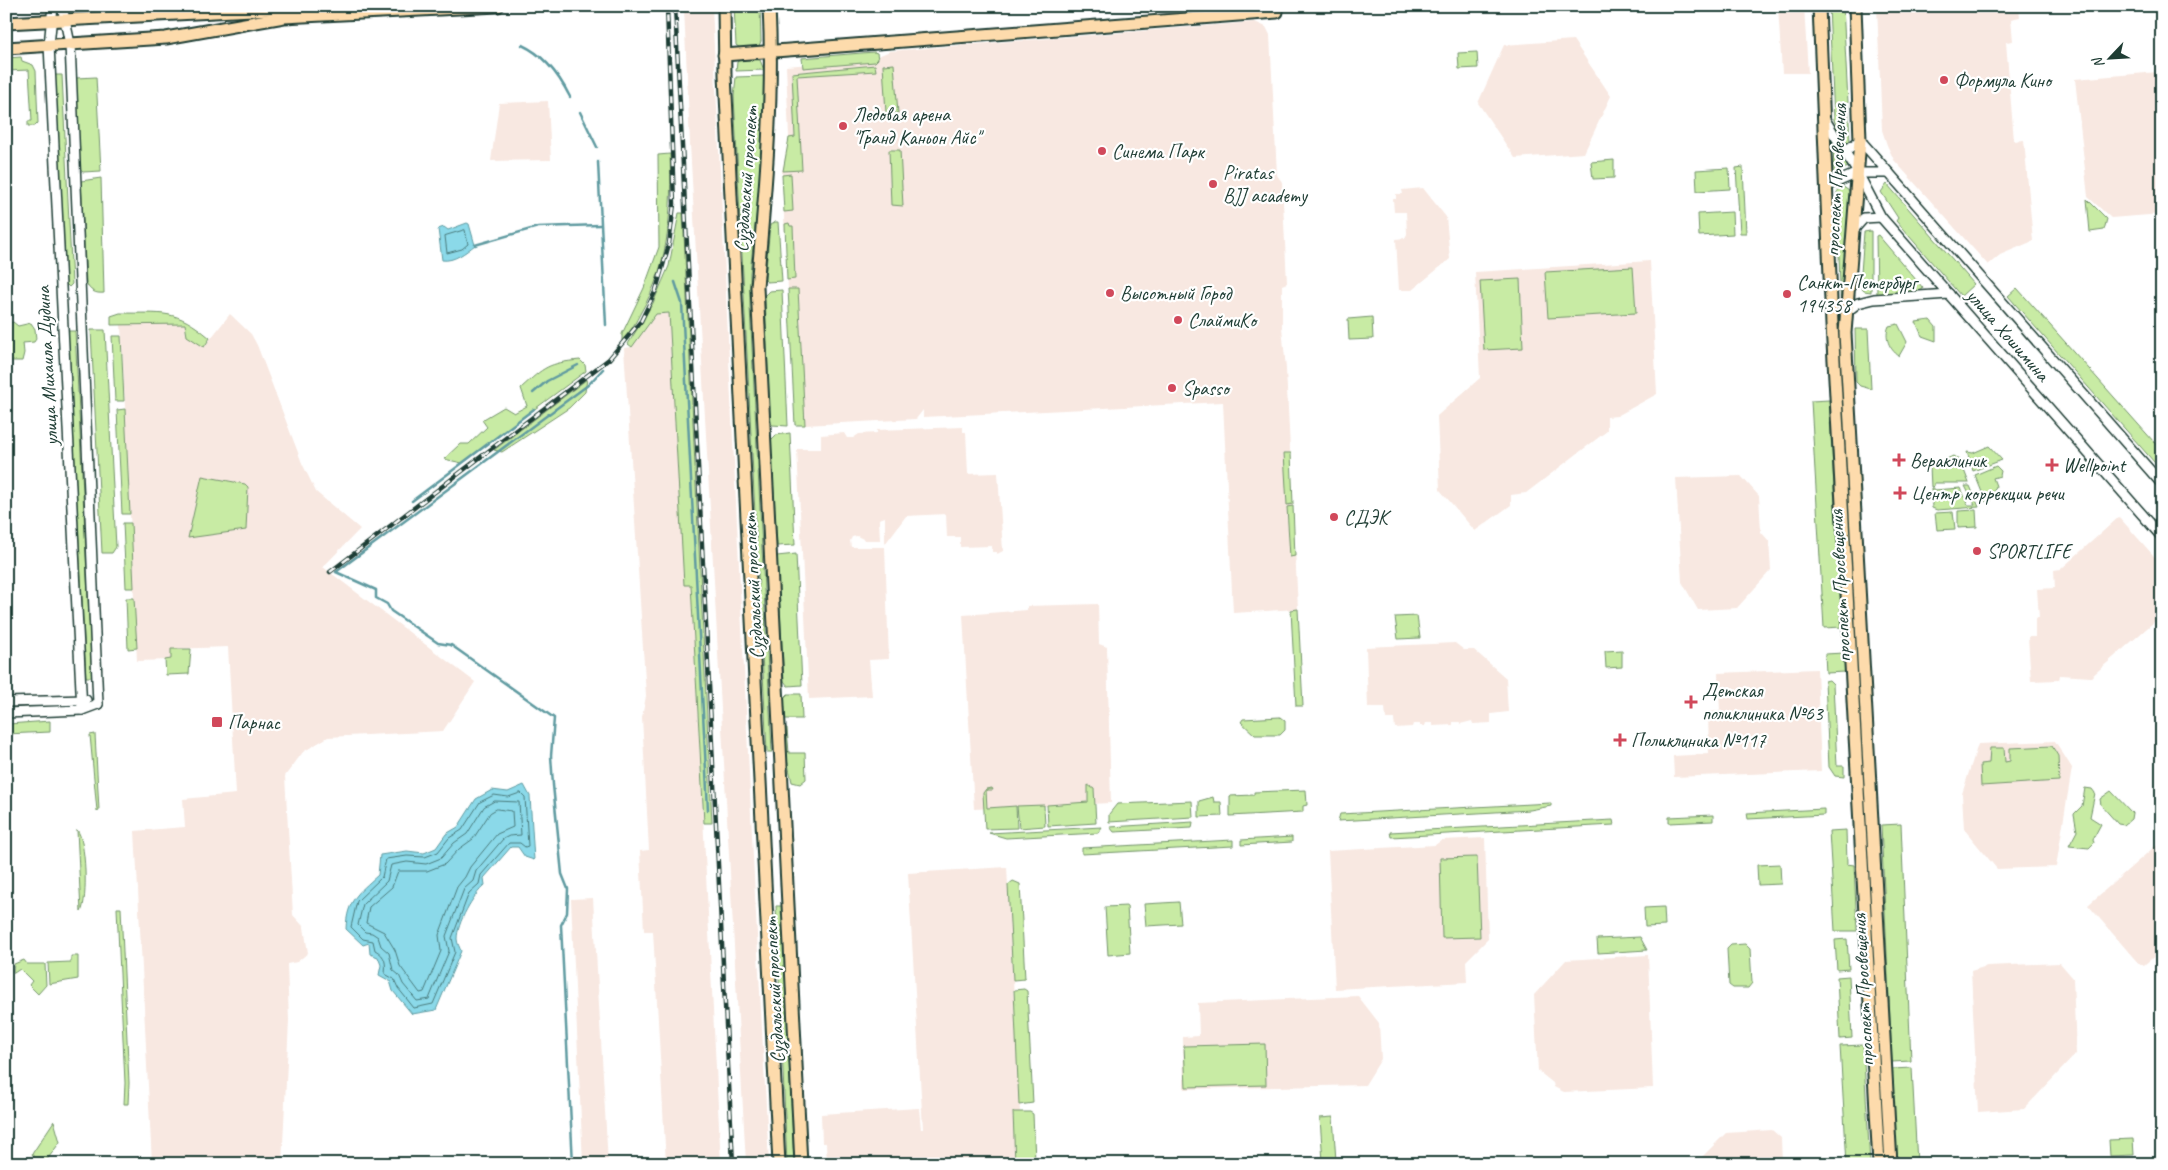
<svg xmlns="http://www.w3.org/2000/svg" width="2168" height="1170" viewBox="0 0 2168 1170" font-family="Caveat,sans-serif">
<rect width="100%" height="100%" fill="#fff"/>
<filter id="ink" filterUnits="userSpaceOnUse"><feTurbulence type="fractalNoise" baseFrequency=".02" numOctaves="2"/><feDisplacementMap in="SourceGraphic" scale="10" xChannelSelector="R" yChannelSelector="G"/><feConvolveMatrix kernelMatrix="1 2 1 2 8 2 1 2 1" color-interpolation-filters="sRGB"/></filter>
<g filter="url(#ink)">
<g fill="#f8e8e1">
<path d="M712,6L754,877L769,1164H746L690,144L684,8Z"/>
<path d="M1778,6H1804L1808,73H1782Z"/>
<path d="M1877,6H2037L2019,8L2020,17L2011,19L2013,41L2006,42L2014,141L2024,140L2033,241L2000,255L1988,265L1894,160L1887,145L1882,130Z"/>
<path d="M1255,22L1266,27L1270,35L1277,175L1282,182L1287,283L1282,285V327L1286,369L1298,609L1233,613L1223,402L923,417V410L916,419L805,425L798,289H788L784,217L782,172L789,137L786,66L871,59L890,51Z"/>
<path d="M1573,40L1611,96L1584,153L1515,158L1478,103L1504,45Z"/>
<path d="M2158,72L2162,75V214L2111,218L2088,197L2075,79Z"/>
<path d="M548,101L551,160L491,161L499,103Z"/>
<path d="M1423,188L1446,217L1450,259L1412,290H1399L1396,239L1405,238L1407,234L1406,212H1394L1393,199H1396V194H1403L1402,190Z"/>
<path d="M1650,261L1657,394L1617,416L1607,417V431L1526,493L1511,495V505L1475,531L1440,490L1437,416L1480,378L1475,272Z"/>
<path d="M669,313L684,585H691L721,1164H666L653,931H644L640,851L649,850L642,717L646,696L624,348L632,347L656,314Z"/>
<path d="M230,314L251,334L257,345L302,463L316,492L360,529L323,567L475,682L443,731L328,737L303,752L285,776L293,915L304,927L308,953L297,962L287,964L289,1021L282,1164H152L135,831L185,827L183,799L236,794L228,647L171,649V660L137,661L121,324H185L186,334L204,347Z"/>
<path d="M963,427V432H966L968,474L998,473L1003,551L997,554V552H992V546L960,547V537H947L946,514L906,516L885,544V517L879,519L880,540H865L857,536L852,537L850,541L851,547H885L889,659L869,660L872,696L809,699L797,449H821V435L844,433L847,438H853L859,434L877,433V430Z"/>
<path d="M1741,476L1759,496L1761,532L1769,541L1771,570L1737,608L1698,610L1682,582L1676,478Z"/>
<path d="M2119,517L2162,565V615L2091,677L2060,675L2059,680L2031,681L2028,637H2035V618H2039L2037,589L2055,588L2054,570L2061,569Z"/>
<path d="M1098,604L1099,644L1107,647L1111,803L974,809L963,615L1027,610V606Z"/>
<path d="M1455,643L1464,650H1474L1506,678L1508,712L1491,714V723L1473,724L1472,721L1460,724V722H1453V725L1433,726V723H1426L1425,726H1420V724H1413L1412,727L1395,728L1394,719H1386L1385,707L1368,708L1366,647Z"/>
<path d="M1817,669L1821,771L1674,777L1673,756L1709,754L1708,712L1720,711L1718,673Z"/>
<path d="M2055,741L2072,768L2056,867L1997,869L1964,829L1962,794L1978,744Z"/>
<path d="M1485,838L1488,939L1466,961L1467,982L1335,989L1328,851L1435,845L1442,840Z"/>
<path d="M2162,840V950L2144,965L2139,964L2088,905Z"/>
<path d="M1007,867L1020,1112H1013L1015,1164H827L826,1143H822L821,1114L919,1108L921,1129H923L908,873Z"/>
<path d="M593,898L608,1164H583L571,899Z"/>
<path d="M1648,955L1653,1088L1564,1092L1554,1087L1553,1083L1538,1071L1534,995L1566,960Z"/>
<path d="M2060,963L2073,978L2076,1054L2024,1109L1978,1112L1971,971L1987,966Z"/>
<path d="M1358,996L1379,1023L1381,1059L1365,1085L1184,1089L1183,1037L1199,1036L1198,1003Z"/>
<path d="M1772,1130L1781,1138L1782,1164H1695L1726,1133Z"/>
</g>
<g fill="#c8eba4" stroke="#74946c">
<path d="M734,6H760L761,41L759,46L740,48L736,45Z"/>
<path d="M1829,6H1843L1850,141L1847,144L1844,143L1834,120Z"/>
<path d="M874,52L877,53L878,59L875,62L803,68L802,58Z"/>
<path d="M1477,52L1478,68L1459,69L1458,53Z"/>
<path d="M21,57L22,61L33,65L36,71L38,123L35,126H28V121H32L29,70L6,71V58Z"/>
<path d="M741,59L760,60L764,70L736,71L737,62Z"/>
<path d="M894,64L898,113H886L883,65Z"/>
<path d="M875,65L876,71L797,76L802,170L783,171L789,138L795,137L792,73Z"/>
<path d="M55,75H62L72,284L69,287L65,283Z"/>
<path d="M764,76L761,173L750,273V307L772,752H767L734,96L736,77Z"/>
<path d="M96,77L101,171L83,172L80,170L76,78Z"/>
<path d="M1833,140L1848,167L1834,174Z"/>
<path d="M889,150H900L903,206L891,205Z"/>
<path d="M670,154C672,209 670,263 641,312C636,322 630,333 622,341V334L644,288L659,247L658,155Z"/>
<path d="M1614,160V178L1593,179L1591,162Z"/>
<path d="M1743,167L1746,233H1740L1736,168Z"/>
<path d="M1729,168L1730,189L1697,191L1696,170Z"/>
<path d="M791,174L793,211L784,212L782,175Z"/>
<path d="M101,178L104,293C95,294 90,291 86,283L81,181Z"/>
<path d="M1887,184L1974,284L1961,296L1896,221L1898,218L1881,192Z"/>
<path d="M1842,186L1849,191L1850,197L1841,318L1837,192Z"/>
<path d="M2087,199L2107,219L2104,230L2090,232Z"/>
<path d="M1732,212L1733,234L1699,236L1698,214Z"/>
<path d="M679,213H683L712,823H704L691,585H684L669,313L656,314L632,347L628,344L653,303L669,266Z"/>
<path d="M775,222H778L782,281L767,282L765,280L770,225Z"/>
<path d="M789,223L790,226H793L795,279L787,280L785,224Z"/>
<path d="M1870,231H1871V292L1864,291L1860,287L1864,232Z"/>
<path d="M1878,235L1923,288L1921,291L1877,295L1876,236Z"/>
<path d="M1633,267L1636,313L1548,318L1545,272Z"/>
<path d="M1520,279L1523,348L1484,350L1480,281Z"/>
<path d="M2017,288L2162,451V471L2008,296Z"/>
<path d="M788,289H798L805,425H795Z"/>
<path d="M782,290L788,426L772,425L770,419L765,295L769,291Z"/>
<path d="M120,313C163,314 175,308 210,338L204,347L187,336L185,324L111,325V316Z"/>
<path d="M1372,317L1373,339L1349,340L1348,319Z"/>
<path d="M1930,320L1936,327V341L1922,336L1916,322Z"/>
<path d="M13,322L18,326L31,323L35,329L36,339L34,342L23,343L24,353L22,361H9L6,324Z"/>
<path d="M1898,324L1907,342L1899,356C1889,349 1884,337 1889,326Z"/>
<path d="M1855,329H1868L1871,389L1860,386L1856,382Z"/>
<path d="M91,330H105L116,547L112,553H102Z"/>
<path d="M68,331H75L92,677H86Z"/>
<path d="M112,336H121L124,401H115Z"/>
<path d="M580,360L585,365L586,371L462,463L444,459L460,444H469L487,427L482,420L504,407L514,413L527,406L521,388C544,367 548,363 580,360Z"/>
<path d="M587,379L585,392L569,408L502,452L494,450Z"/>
<path d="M1829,400L1842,627L1824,628L1811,401Z"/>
<path d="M125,409L130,514H122L117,410Z"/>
<path d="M790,433L795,545L777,546L771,440L776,435Z"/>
<path d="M1989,446L2002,460L1973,471L1967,452L1973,453Z"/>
<path d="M1284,453H1291L1293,504L1287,505Z"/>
<path d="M1953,456L1960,460L1969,483H1934V486L1931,487L1930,467Z"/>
<path d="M1996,466L2001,471L2000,476L1993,478L1996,486L1990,501L1986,502L1975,475Z"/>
<path d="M202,476L245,484L248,487L246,530L188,538Z"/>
<path d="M1965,486H1970L1979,507L1937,510L1932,508L1931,488H1934V490L1961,488L1968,505H1975Z"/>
<path d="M1293,506L1295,556L1290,557L1287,507Z"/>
<path d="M1976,510L1977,527L1958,528V511Z"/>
<path d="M1953,512L1955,529L1937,530L1935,513Z"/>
<path d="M123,523H131L134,588H126Z"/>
<path d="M796,554L802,685L788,686L784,681L777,556Z"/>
<path d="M126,598H134L137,648L128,649Z"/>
<path d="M1298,609L1303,706H1296L1291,610Z"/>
<path d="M1417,616L1420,638L1398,639L1395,617Z"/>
<path d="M171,649H191L189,674L166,675L165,660L171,659Z"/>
<path d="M1622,650V667L1606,668L1605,651Z"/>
<path d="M1844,653L1845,672L1826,673L1825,654Z"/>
<path d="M1829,680L1833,684L1837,766H1844V777L1835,776L1829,767L1825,681Z"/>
<path d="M788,694H801L802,719H785L784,698Z"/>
<path d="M1280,717L1285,721V730L1280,735H1255L1241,722L1243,719Z"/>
<path d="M50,721V732L6,734V725L8,724Z"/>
<path d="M785,728H787L789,753H805L806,779L800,784L792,782L786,755Z"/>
<path d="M95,734L99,810L97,811L90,735Z"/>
<path d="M2052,746L2058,756L2059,781L1981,786L1980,764L1989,763L1990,748H2004L2005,762L2010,761V748Z"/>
<path d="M1088,785L1094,789L1096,823L1048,826L1047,805L1088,802Z"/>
<path d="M992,788L993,790H986L987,808L1016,806L1017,828L985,829L983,793L986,789Z"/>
<path d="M2085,788L2092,789L2095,793L2090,817L2101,824L2093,839L2094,843L2089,848L2069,846L2077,831L2074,814L2082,806Z"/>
<path d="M1306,790L1307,805L1303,806V812L1230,816V796L1254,795V792Z"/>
<path d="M2111,791L2132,813L2131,819L2124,825L2118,824L2101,805L2100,799Z"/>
<path d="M1213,797L1214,802H1221L1222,816L1199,817V801Z"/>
<path d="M1192,801L1193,817L1109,822V814L1117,804Z"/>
<path d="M1551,803V806L1530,810L1338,821L1340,814Z"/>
<path d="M1044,805L1045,826L1019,828L1017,806Z"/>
<path d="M1824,809V815L1748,819L1747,813Z"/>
<path d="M1713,815V821L1669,823V817Z"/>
<path d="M1613,820L1614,825L1391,837L1390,832Z"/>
<path d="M1193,822L1192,828L1114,832L1110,827Z"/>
<path d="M1901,824L1911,1061L1892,1062L1881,825Z"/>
<path d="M1102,827L1098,833L1006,838L989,833Z"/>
<path d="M77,830C86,839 88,900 81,912Z"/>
<path d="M1846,830L1847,864L1854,865L1857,931H1835L1829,831Z"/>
<path d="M1292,837V842L1241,845V840Z"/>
<path d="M1233,840V846L1082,854V848Z"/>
<path d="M1477,857L1480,937L1442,938L1440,858Z"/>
<path d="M1780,864L1781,884L1758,885L1757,865Z"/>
<path d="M1013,881L1020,884L1025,979L1013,980L1008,885Z"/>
<path d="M1179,902L1181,924L1146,926L1144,904Z"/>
<path d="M776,906H782L794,1164H787Z"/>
<path d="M1127,906L1130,953L1108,955L1105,907Z"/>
<path d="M1664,907L1665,926L1645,927L1644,908Z"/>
<path d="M117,908H121L129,1083L128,1104H124L125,1083Z"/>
<path d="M1640,937L1647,950L1598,953L1597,939Z"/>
<path d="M1847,939L1849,969L1837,970L1835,940Z"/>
<path d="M1745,944L1750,949L1752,983L1748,988H1733L1729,985L1727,949L1731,945Z"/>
<path d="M71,956H78V979L49,984L48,963L71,962Z"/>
<path d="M24,960L27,964H45L46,985L38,994L29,985L32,981L20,969L14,973L13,971L14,964Z"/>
<path d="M1849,976L1852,1038L1840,1039L1837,977Z"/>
<path d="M1024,989L1027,991L1033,1103L1019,1105L1014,990Z"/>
<path d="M1265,1044L1266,1085L1186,1087L1184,1046Z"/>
<path d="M1863,1045L1870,1164H1847L1840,1046Z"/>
<path d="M1912,1068L1917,1164H1897L1892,1069Z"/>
<path d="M1013,1112H1030L1033,1114L1035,1161L1033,1164H1015Z"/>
<path d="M1333,1117L1336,1161L1323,1162L1320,1118Z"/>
<path d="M54,1121L60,1142L44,1164H38L32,1154Z"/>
<path d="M2133,1139L2134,1155L2110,1156L2109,1140Z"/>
</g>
<g fill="#8bd9e9" stroke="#609ba1">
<path d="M467,223L469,224L475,245C466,252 454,262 442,260L438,229L444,227L448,230Z"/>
<path d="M524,785L530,796L534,860L525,857L518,847H511L484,878L485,885C473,895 457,923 457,939C457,943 460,948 461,951L436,1010L412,1014L393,991L390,981L379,975L381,965L378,957L370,954L369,943L363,945L346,929C347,900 358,893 378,875L380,855L407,851L424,853L436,848L446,834L458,827L476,799L492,790L508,792Z"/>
</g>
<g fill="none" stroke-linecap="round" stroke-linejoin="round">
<g stroke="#4a7b7c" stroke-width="1">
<path d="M465,230L468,244L462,249L447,253L445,236Z"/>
<path d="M521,793L525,797L528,846L525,847L520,843H509L481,875L479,884L469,893L452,938L455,952L433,1004L414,1008L398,988L394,979L385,974C386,963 386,956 375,950L373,941L363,939L351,927L357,901L382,877L386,859L407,856L425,857L438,852L449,838L462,830L480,802L494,795L508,797Z"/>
<path d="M495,801L519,802L521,835L509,836L503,839L476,871L473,881L464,889L446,936L449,951L429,999L417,1001L403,984L399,975L393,970L389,953L381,946L378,937L372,933L365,932L358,925L363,904L387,881L391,865L407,862L426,864L441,858L454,843L467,834L484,807Z"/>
<path d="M497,809L512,811L513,827L497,834L470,867L465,877L457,887L439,935L441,951L424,992L420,993L400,966L395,950L384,932L366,923L369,907L392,887L398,871H427L445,864L459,849L473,839L490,813Z"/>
</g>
<g stroke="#609ba1" stroke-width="2.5">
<path d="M522,45C544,55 559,75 570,97"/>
<path d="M580,112L597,147"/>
<path d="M598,162L606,325"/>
<path d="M475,245L538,227L600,225"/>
<path d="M675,282L682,303L708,810"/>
<path d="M533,393L547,381L578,365"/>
<path d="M412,501L534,409"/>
<path d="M573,1164L561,925L567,913L568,889L562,874L553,785L551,756L554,718L451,645L438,643L391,611L387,604L376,598V590L336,572L588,385L603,369"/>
</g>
<defs>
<g id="minor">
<path d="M53,6L49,45L82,710"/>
<path d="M62,6L70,44L98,704"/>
<path d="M1824,118L1858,173L1881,217L2162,537"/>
<path d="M1843,148L1848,149L1860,140L2162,484"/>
<path d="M1827,186L1858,173H1889"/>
<path d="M1855,228L1864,218L1881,217"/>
<path d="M1845,313L1858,303L1874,299L1949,294"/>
<path d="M6,702L86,700"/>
<path d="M6,713L82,710L98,704"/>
</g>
<g id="major">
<path d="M724,6L725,75L779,1164"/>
<path d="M769,6C774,100 765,193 757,287L801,1164"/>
<path d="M1819,6L1832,325L1879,1164"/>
<path d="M1855,6L1860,140L1845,333L1891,1164"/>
<path d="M6,23L327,6"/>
<path d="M6,48L166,38L284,17L498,6"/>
<path d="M724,55L1277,12"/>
</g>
</defs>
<use href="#minor" stroke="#1f3d34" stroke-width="12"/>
<use href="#major" stroke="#1f3d34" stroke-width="15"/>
<use href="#minor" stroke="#fff" stroke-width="9"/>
<use href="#major" stroke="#fddbac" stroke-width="11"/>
<defs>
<g id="rail">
<path d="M675,6L733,1164"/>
<path d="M330,572L609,359L641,321L656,290L669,244L674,204L667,6"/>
</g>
</defs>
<use href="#rail" stroke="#1f3d34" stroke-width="4.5"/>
<use href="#rail" stroke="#fff" stroke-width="2.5" stroke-dasharray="8" stroke-linecap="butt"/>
</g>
</g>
<g fill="#d1495b" stroke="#fff" stroke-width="2">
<circle cx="1944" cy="80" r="5"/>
<circle cx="843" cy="126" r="5"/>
<circle cx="1102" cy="151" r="5"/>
<circle cx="1213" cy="184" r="5"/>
<circle cx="1110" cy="293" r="5"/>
<circle cx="1787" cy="294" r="5"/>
<circle cx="1178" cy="320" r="5"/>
<circle cx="1172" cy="388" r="5"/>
<path d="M1896.5 452.5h5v5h5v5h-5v5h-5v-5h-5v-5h5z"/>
<path d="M2049.5 457.5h5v5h5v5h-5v5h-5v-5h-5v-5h5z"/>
<path d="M1897.5 485.5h5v5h5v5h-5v5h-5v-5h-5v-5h5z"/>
<circle cx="1334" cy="517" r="5"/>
<circle cx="1977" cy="551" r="5"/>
<path d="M1688.5 694.5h5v5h5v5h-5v5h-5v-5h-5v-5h5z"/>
<rect x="211" y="716" width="12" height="12" rx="2.5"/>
<path d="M1617.5 732.5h5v5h5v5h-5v5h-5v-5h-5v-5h5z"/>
</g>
<g text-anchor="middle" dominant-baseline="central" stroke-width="4.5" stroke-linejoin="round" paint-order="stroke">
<g font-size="20" fill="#1f3d34" stroke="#fff" text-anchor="start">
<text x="1954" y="80">Формула Кино</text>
<text x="853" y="114">Ледовая арена<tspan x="853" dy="23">"Гранд Каньон Айс"</tspan></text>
<text x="1112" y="151">Синема Парк</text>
<text x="1223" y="172">Piratas<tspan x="1223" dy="23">BJJ academy</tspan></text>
<text x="1797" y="282">Санкт-Петербург<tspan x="1797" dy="23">194358</tspan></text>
<text x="1120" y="293">Высотный Город</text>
<text x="1188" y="320">СлаймиКо</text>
<text x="1182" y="388">Spasso</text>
<text x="1910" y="460">Вераклиник</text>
<text x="2063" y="465">Wellpoint</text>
<text x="1911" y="493">Центр коррекции речи</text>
<text x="1344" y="517">СДЭК</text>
<text x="1987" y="551">SPORTLIFE</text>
<text x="1702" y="690">Детская<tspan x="1702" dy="23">поликлиника №63</tspan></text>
<text x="228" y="722">Парнас</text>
<text x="1631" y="740">Поликлиника №117</text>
</g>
<g font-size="20" fill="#1f3d34" stroke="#fff">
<text transform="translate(746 179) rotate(-86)">Суздальский проспект</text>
<text transform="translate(1836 180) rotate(-87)">проспект Просвещения</text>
<text transform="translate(2008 335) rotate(49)">улица Хошимина</text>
<text transform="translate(47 366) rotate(-93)">улица Михаила Дудина</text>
<text transform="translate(753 586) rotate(-93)">Суздальский проспект</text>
<text transform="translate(1840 586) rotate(-93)">проспект Просвещения</text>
<text transform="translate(774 990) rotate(-93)">Суздальский проспект</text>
<text transform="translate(1863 990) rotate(-93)">проспект Просвещения</text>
</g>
</g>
<rect width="2168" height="1170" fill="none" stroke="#fff" stroke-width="25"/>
<rect x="12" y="12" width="2143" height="1145" fill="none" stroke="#1f3d34" stroke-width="2" filter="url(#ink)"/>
<g transform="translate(2110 58) rotate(245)" stroke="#ffffff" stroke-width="4" paint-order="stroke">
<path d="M0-4L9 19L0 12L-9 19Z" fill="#1f3d34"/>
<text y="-8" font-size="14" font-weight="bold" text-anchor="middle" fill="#1f3d34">N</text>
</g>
</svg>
